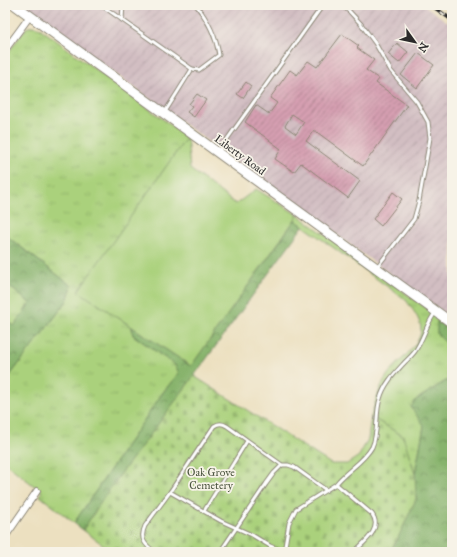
<svg xmlns="http://www.w3.org/2000/svg" width="457" height="557" viewBox="0 0 457 557" font-family="'IM FELL Great Primer',serif">
<defs>
<pattern id="industrial-furrows" width="10" height="10" patternUnits="userSpaceOnUse"><rect width="10" height="10" fill="#d2bec2"/><path d="M-1 1l2-2M0 10L10 0M9 11l2-2" fill="none" stroke="#b4a3a7"/></pattern>
<pattern id="grass-tufts" width="24" height="20" patternUnits="userSpaceOnUse"><rect width="24" height="20" fill="#aad17c"/><path d="M3 7l-1-3M5 7V3M7 7l1-3M15 17l-1-3M17 17v-4M19 17l1-3" fill="none" stroke="#92b46b"/></pattern>
<pattern id="forest-crowns" width="20" height="18" patternUnits="userSpaceOnUse"><rect width="20" height="18" fill="#87b36c"/><path d="M2 6a3 3 0 1 1 6 0M12 15a3 3 0 1 1 6 0" fill="none" stroke="#6f9259"/></pattern>
<pattern id="cemetery-stones" width="16" height="16" patternUnits="userSpaceOnUse"><rect width="16" height="16" fill="#aad17c"/><path d="M2 7V4a2 2 0 0 1 4 0v3zM10 15v-3a2 2 0 0 1 4 0v3z" fill="#92b46b"/></pattern>
<pattern id="building-hatch" width="6" height="6" patternUnits="userSpaceOnUse"><rect width="6" height="6" fill="#d59fb1"/><path d="M-1 1l2-2M0 6l6-6M5 7l2-2" fill="none" stroke="#ad8290"/></pattern>
</defs>
<rect width="100%" height="100%" fill="#f7f3e8"/>
<filter id="ink" filterUnits="userSpaceOnUse"><feTurbulence type="fractalNoise" baseFrequency=".025" numOctaves="2"/><feDisplacementMap in="SourceGraphic" scale="8" xChannelSelector="R" yChannelSelector="G"/><feConvolveMatrix kernelMatrix="1 2 1 2 8 2 1 2 1" color-interpolation-filters="sRGB"/></filter>
<filter id="wash" filterUnits="userSpaceOnUse"><feTurbulence type="fractalNoise" baseFrequency=".012" numOctaves="4" result="noise"/><feDisplacementMap in="SourceGraphic" scale="16" xChannelSelector="R" yChannelSelector="G"/><feGaussianBlur stdDeviation="0.9" result="paint"/><feColorMatrix in="noise" values="0 0 0 0 0 0 0 0 0 0 0 0 0 0 0 0 0 1.4 0 .05"/><feComposite in="paint" operator="in"/></filter>
<g filter="url(#wash)">
<rect width="100%" height="100%" fill="#ece0c0"/>
<path fill="url(#industrial-furrows)" d="M21,5H424L452,25V319Z"/>
<g fill="url(#grass-tufts)" stroke="#6a7e54">
<path d="M32,26L38,27L187,137L79,291L132,327L133,335L175,365L179,373L164,391L74,523L40,496L42,492L5,463V382L67,301L72,286L5,235V57L26,28Z"/>
<path d="M298,215L452,327V333L438,322L437,334L452,349V377L416,400L424,426L415,474L403,436L371,417C375,401 379,388 388,374C397,363 421,344 421,330C421,319 412,309 406,300L295,220Z"/>
<path d="M5,283L30,303L14,327L5,320Z"/>
</g>
<g fill="url(#forest-crowns)" stroke="#596f4c">
<path d="M295,220L303,226L194,376L109,490L83,530L74,523L164,391L179,373L175,365L133,335L132,327L191,366Z"/>
<path d="M5,235L72,286L67,301L5,382V320L14,326L30,303L5,283Z"/>
<path d="M437,321L452,333V349L437,334Z"/>
<path d="M452,377V552H388L396,542L416,499L415,474L424,426L411,407L416,400Z"/>
</g>
<path fill="url(#cemetery-stones)" stroke="#6a7e54" d="M194,376L331,464H347L359,456L368,439L371,417L403,436L415,474L416,499L396,542L388,552H113L83,530L109,490Z"/>
<path fill="#aad17c" stroke="#6a7e54" d="M187,137L190,169L236,204L256,189L298,215L191,366L78,291Z"/>
<g id="blocks">
<g fill="url(#building-hatch)" fill-rule="evenodd">
<path d="M342,34L359,46L357,48L374,60L366,70L379,79L376,83L407,105L363,166L314,130L306,141L360,181L348,198L301,163L294,172L275,159L281,149L245,122L256,105L269,114L277,103L270,98L290,70L297,75L308,61L317,67ZM292,114L304,122L296,134L285,126Z"/>
<path d="M397,43L408,52L399,63L388,54Z"/>
<path d="M418,53L434,65L417,88L401,75Z"/>
<path d="M246,82L251,86L243,98L237,94Z"/>
<path d="M197,94L206,100L194,117L187,112L192,106L189,104Z"/>
<path d="M393,192L402,199L381,226L373,219Z"/>
</g>
</g>
</g>
<g filter="url(#ink)">
<use href="#blocks" fill-opacity="0" stroke="#8c8676" stroke-width="1"/>
<g fill="none" stroke-linecap="round" stroke-linejoin="round">
<defs>
<g id="lane">
<path d="M101,5L192,69L165,112"/>
<path d="M340,5L349,11L361,24L375,43L391,71L417,102L428,122L430,138L419,201L414,219L377,267"/>
<path d="M122,20L123,5"/>
<path d="M192,69L199,70L219,55C216,36 208,20 196,5"/>
<path d="M218,152L323,5"/>
<path d="M336,484C346,471 364,462 372,447C379,432 375,414 380,399C384,384 395,373 405,362C409,358 415,353 417,348C424,337 427,323 435,313"/>
<path d="M170,492L221,521L252,535L270,546L284,552L294,551L297,552"/>
<path d="M204,511L247,441"/>
<path d="M155,552C145,545 139,539 145,526L170,492L214,426C219,423 222,423 227,426L282,465H288L294,467L326,490"/>
<path d="M220,552L266,484L274,473L282,465"/>
<path d="M284,552L289,523L296,509L336,484L372,514C383,529 364,542 354,552"/>
</g>
<g id="street">
<path d="M5,50L30,16"/>
<path d="M5,537L37,491"/>
</g>
<path id="secondary" d="M15,5L452,323"/>
</defs>
<use href="#lane" stroke="#8c8676" stroke-width="5"/>
<use href="#street" stroke="#8c8676" stroke-width="8"/>
<use href="#secondary" stroke="#8c8676" stroke-width="11"/>
<use href="#lane" stroke="#fff" stroke-width="3"/>
<use href="#street" stroke="#fff" stroke-width="6"/>
<use href="#secondary" stroke="#fff" stroke-width="9"/>
<defs>
<path id="rail" d="M431,5L452,20"/>
</defs>
<use href="#rail" stroke="#2b2b2b" stroke-width="3.5"/>
<use href="#rail" stroke="#f7f3e8" stroke-width="2" stroke-dasharray="6" stroke-linecap="butt"/>
</g>
</g>
<g text-anchor="middle" dominant-baseline="central" stroke-width="3.5" stroke-linejoin="round" paint-order="stroke">
<g font-size="11" fill="#2b2b2b" stroke="#f7f3e8">
<text transform="translate(240 155) rotate(36)">Liberty Road</text>
</g>
<g font-size="11" fill="#4b543f" stroke="#f7f3e8">
<text x="211" y="472">Oak Grove<tspan x="211" dy="13">Cemetery</tspan></text>
</g>
</g>
<rect width="457" height="557" fill="none" stroke="#f7f3e8" stroke-width="20"/>
<g transform="translate(415 42) rotate(123)" stroke="#f7f3e8" stroke-width="3" paint-order="stroke">
<path d="M0-3L7 15L0 10L-7 15Z" fill="#2b2b2b"/>
<text y="-6" font-size="11" font-weight="bold" text-anchor="middle" fill="#2b2b2b">N</text>
</g>
</svg>
